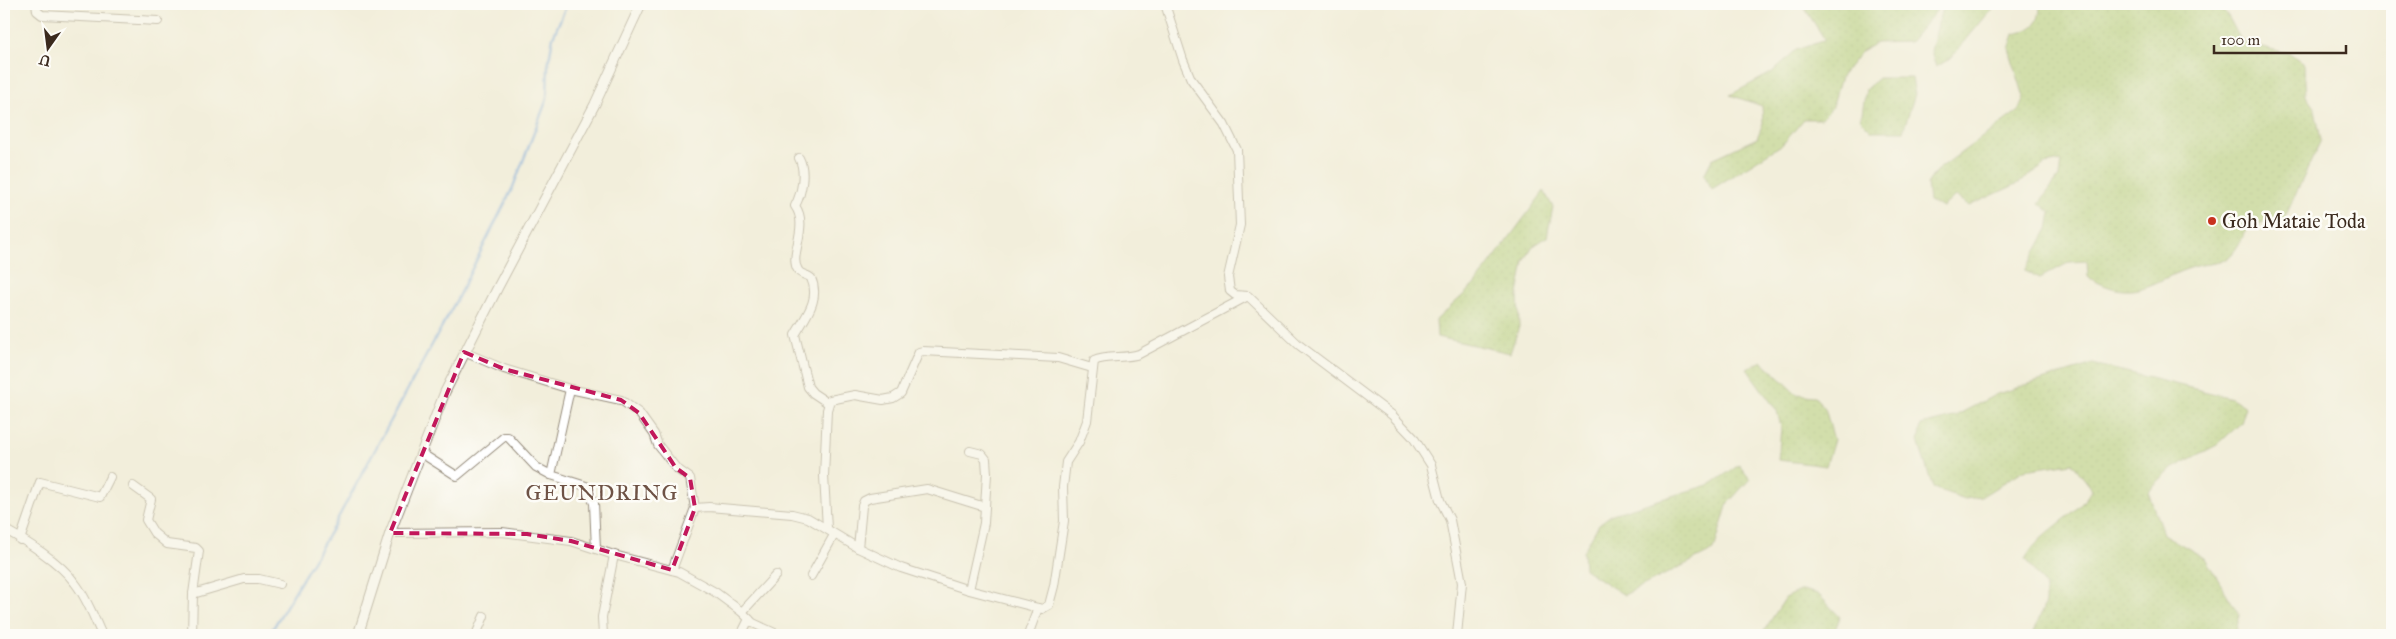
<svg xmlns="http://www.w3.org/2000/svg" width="2396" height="639" viewBox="0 0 2396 639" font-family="'IM FELL Great Primer',serif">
<defs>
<pattern id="grass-dots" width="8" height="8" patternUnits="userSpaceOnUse" patternTransform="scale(1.25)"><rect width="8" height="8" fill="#abcb72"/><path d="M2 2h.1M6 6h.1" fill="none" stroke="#94ae62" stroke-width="1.8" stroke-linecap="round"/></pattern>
</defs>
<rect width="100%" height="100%" fill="#fdfcf7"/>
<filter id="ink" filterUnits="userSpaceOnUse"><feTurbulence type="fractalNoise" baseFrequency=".02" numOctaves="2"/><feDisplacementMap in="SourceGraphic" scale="10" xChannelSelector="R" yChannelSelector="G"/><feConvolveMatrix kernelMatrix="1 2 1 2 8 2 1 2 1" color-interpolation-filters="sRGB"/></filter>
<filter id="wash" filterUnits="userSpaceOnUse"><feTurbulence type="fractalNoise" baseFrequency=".0096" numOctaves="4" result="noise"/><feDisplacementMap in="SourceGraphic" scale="20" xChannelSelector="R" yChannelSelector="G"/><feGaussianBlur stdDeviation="1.12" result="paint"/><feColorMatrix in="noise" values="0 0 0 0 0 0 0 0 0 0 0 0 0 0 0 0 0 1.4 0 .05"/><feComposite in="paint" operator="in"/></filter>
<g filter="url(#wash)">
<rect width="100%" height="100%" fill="#f2eedb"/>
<g fill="url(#grass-dots)" stroke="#737a48">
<path d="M1802,4H1942L1910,42L1876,43L1862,51L1841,77L1832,108L1821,119H1804L1783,144L1712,189L1704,175L1712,159L1757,138L1763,123L1762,106L1730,95L1771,73L1796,50L1825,40Z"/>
<path d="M1943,4H1996L1951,58L1936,67L1931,51Z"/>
<path d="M2040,4H2211L2227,14L2242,42L2291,54L2304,64L2306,96L2315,109L2321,140L2280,228L2265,222L2248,228C2243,236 2237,250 2229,257C2219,265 2208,263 2197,266C2152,278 2138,307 2088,277L2087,261L2070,262L2040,278L2025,271L2048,229L2051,213L2039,203L2059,177L2061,161L2046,164L2019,183L1969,206L1955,196L1943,207L1929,201L1927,184L1936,171L2018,111L2024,97L2009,49L2014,34C2033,29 2040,25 2040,4Z"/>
<path d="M1878,78H1912L1915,94L1903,131H1872L1861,120L1866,89Z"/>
<path d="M1544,191L1553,207L1547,237L1532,247L1524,262L1518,294L1519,327L1510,353L1437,337L1436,320L1474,285Z"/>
<path d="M1762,361L1797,394L1814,396L1825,408L1834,440L1826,466L1778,460L1781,427L1777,411L1747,369Z"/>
<path d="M2093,364L2232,398L2246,407L2241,423L2217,445L2173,468L2148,492L2163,534L2205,558L2240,616L2234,635H2033L2045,603V586L2025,559C2042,528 2076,519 2092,489L2072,463L2024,470L1981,497L1965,499L1933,488L1918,441L1921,425L1953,417L1997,394Z"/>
<path d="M1739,465L1750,479L1728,503L1714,550L1624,595L1584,569L1583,552L1599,524L1612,514L1711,484Z"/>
<path d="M1802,590L1818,594L1840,617L1833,635H1761L1786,597Z"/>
</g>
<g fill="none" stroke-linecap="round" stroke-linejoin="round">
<path stroke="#71a2db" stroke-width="2.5" d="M269,635L332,529L458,297L513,187L547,99L548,66L553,37L567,4"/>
</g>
</g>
<g filter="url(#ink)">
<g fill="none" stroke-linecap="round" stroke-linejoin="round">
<defs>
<g id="minor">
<path d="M36,4L37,11L42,15L158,21"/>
<path d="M1165,4L1183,60L1191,79L1224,124L1237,150L1240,225L1228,277L1230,291L1235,295L1248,296L1299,345L1392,415L1413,437L1431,465L1440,500L1450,520L1462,583L1457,635"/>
<path d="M799,158C806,171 802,193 795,206C810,226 788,256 798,270C800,275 807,274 811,278C821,300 805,317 795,335L808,387L813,393L828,403"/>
<path d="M464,352L504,369L570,389L621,400L639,413L654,434L658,445L676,468L690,478L695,508L709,507L792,514L808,518L858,548L901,568L969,590L1042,609L1049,605L1054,586L1064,521L1063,487L1066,462L1079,442L1087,421L1094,361C1107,355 1125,359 1139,354L1248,296"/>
<path d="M570,389L551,475L586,486L594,503L596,549"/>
<path d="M421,453L457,476L504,437H508L536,467L551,475"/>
<path d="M133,486L151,499L146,520L154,533L167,544L196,548L199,551L193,594L192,635"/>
<path d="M827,528L824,476L827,410L830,400L855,395L883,400L893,398L901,393L919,352L923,351L1058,358L1092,368"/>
<path d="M4,529C27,542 59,561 75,583C87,598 94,618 102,635"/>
<path d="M390,533L502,532L571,541L614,555L679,572L715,592L742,612L753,623L779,635"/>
<path d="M20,540L40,482L100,497L110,477"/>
<path d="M858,548L862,506L864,501L870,498L927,489L985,507"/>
<path d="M672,570L695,508"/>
<path d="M811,576L834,535"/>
<path d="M969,590L984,523L987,474L986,459L982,454L970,451"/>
<path d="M193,594L244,579H259L280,584"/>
<path d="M742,612L776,575"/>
<path d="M360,630L369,635"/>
<path d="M476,635L484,616"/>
<path d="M603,635L602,617L614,555"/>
<path d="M741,635L749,619"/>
<path d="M1028,635L1038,608"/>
</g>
<path id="tertiary" d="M358,635L390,533L445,392L498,287L595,104L641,4"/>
</defs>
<use href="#minor" stroke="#968c7c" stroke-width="10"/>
<use href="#tertiary" stroke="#968c7c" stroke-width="11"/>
<use href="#minor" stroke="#fff" stroke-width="8"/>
<use href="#tertiary" stroke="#fff" stroke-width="9"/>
</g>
</g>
<path d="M0 0H2396V639H0ZM464,352L504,369L621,400L639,413L676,468L690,478L695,508L672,570L571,541L527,534L390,533Z" fill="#f2eedb" fill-opacity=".55" fill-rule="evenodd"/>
<path fill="none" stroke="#c2185b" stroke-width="4" stroke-dasharray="10 6" stroke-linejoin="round" d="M464,352L504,369L621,400L639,413L676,468L690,478L695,508L672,570L571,541L527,534L390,533Z"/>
<circle fill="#c8321e" stroke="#fdfcf7" stroke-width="2" cx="2212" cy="221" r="5"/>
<g text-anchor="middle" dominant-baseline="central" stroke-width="5" stroke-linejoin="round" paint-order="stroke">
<g font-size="20" fill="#3b2a1e" stroke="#fdfcf7" text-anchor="start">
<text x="2222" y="221">Goh Mataie Toda</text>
</g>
<g font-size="22" letter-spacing="1" fill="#6e5245" stroke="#fdfcf7">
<text x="602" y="492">GEUNDRING</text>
</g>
</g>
<rect width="2396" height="639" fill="none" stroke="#fdfcf7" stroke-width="20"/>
<g transform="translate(48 48) rotate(194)" stroke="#fdfcf7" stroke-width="4" paint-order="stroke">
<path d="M0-4L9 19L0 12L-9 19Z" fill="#3b2a1e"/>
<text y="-8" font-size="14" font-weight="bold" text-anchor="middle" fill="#3b2a1e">U</text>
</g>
<path d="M2214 45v8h132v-8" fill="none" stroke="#3b2a1e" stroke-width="2.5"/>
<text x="2221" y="45" font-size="15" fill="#3b2a1e" stroke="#fdfcf7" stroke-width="4" paint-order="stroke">100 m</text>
</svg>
